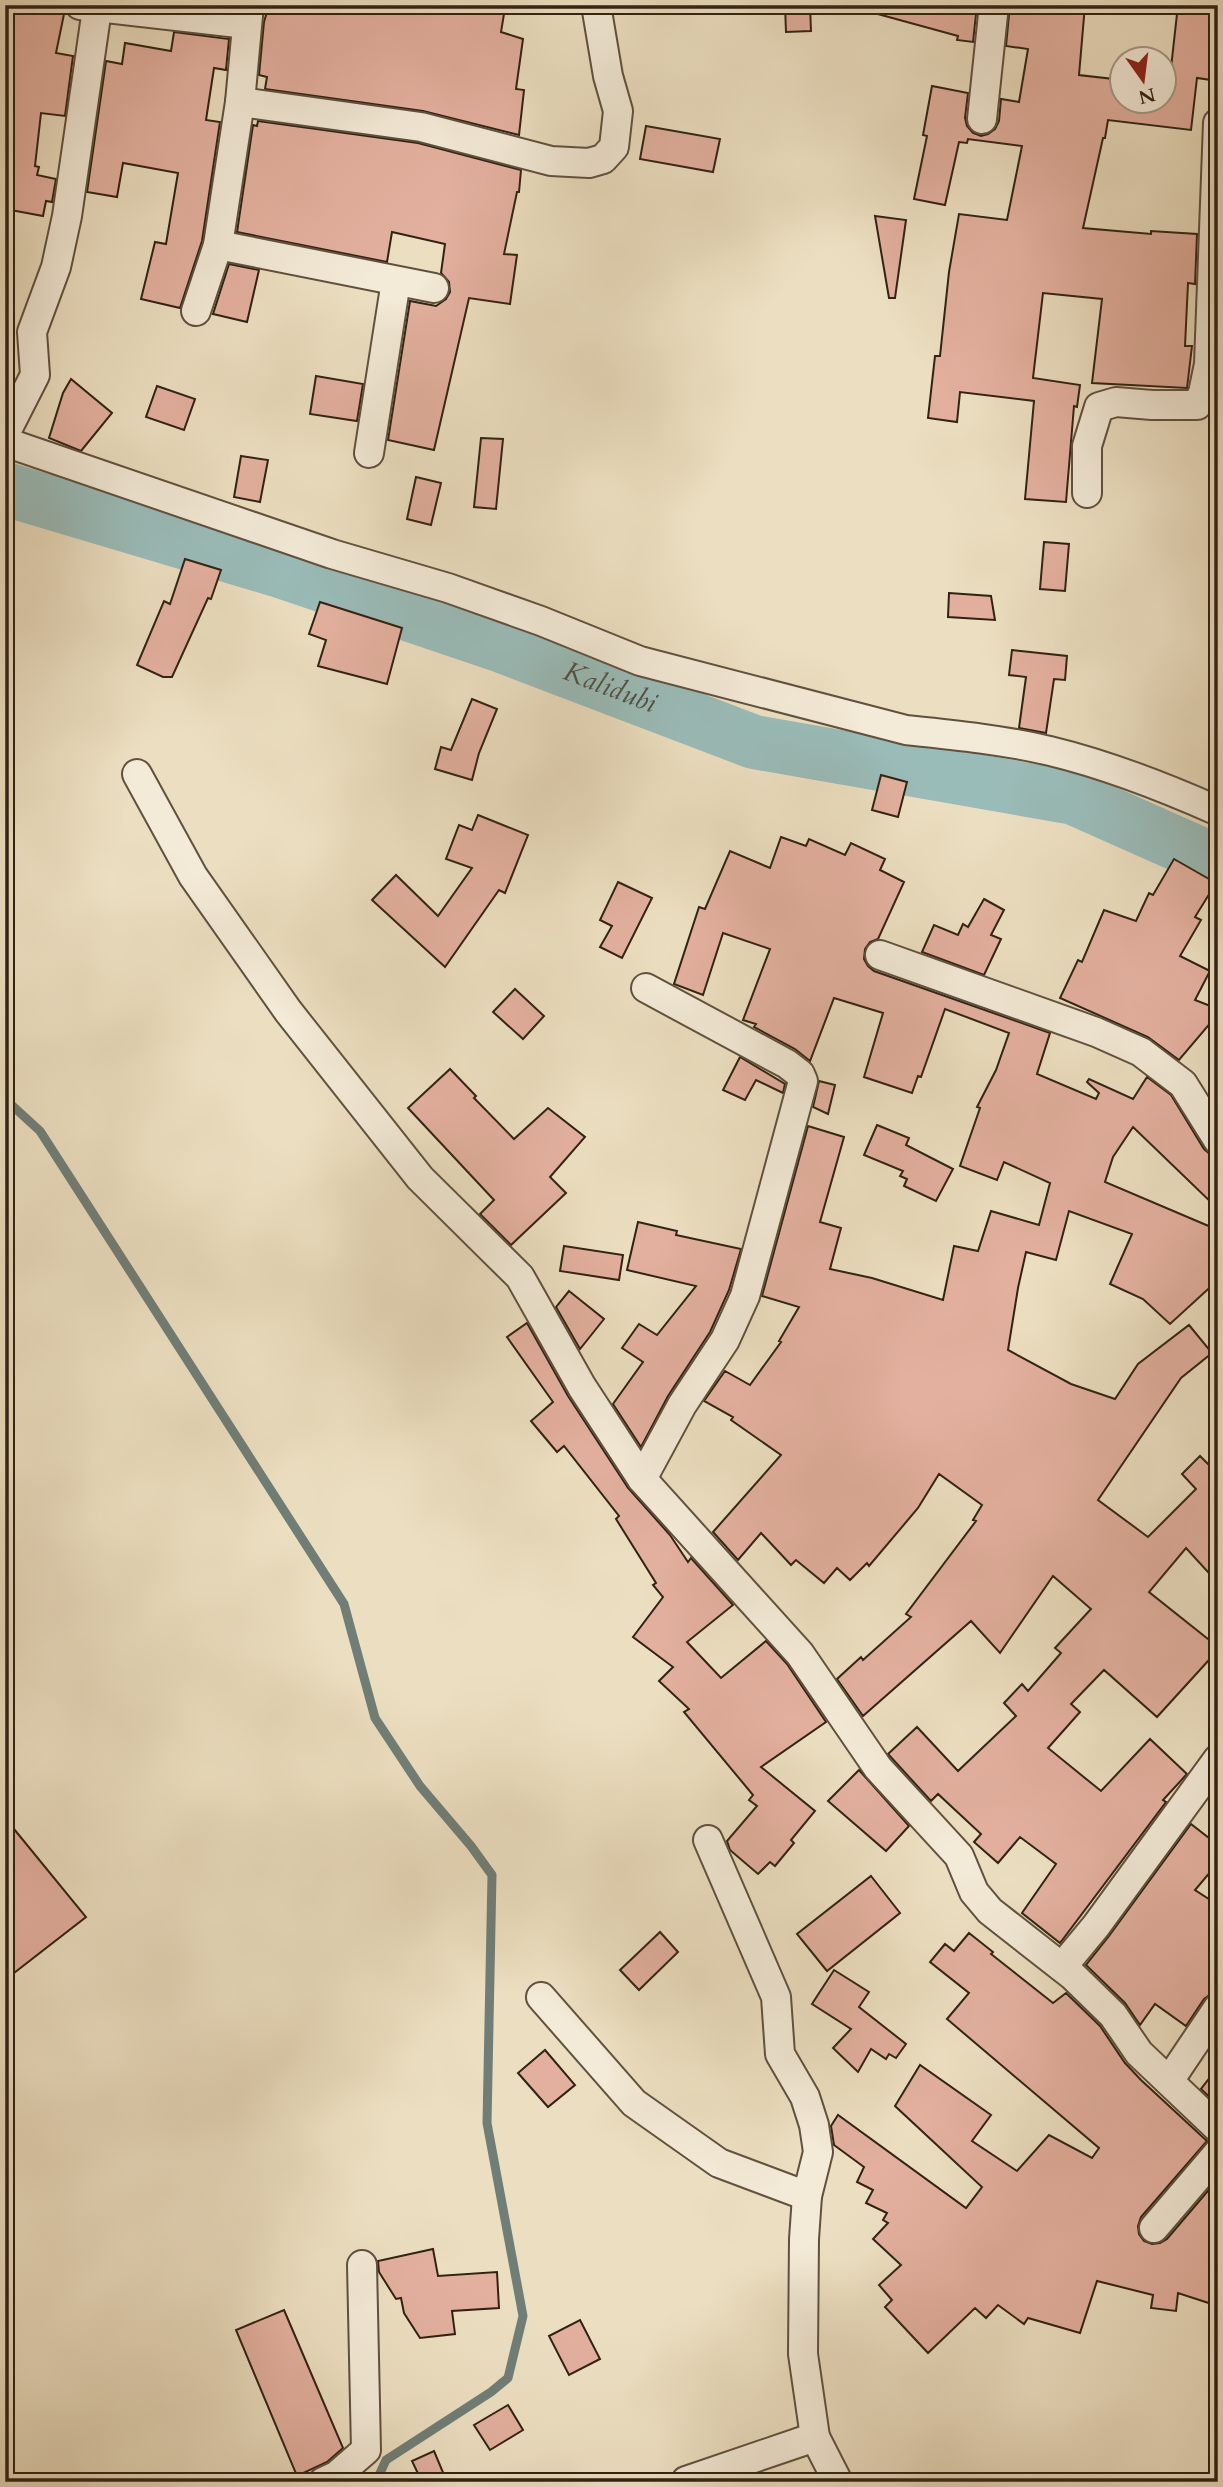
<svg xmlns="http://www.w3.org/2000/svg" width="1223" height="2487" viewBox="0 0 1223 2487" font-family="Cardo,serif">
<rect width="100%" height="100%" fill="#ecdfc1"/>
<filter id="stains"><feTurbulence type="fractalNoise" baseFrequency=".00286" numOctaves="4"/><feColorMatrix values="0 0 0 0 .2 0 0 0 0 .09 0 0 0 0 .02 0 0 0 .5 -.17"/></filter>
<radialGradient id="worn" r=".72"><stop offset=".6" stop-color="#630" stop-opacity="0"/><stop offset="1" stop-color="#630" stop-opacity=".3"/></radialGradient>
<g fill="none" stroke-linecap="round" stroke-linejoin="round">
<path stroke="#707e77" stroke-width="9" d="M5,1099L40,1131L344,1604L375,1718L420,1786L471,1846L492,1875L487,2123L523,2316L508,2378L491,2392L386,2460L376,2482"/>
<path stroke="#9abcb9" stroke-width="54" id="s1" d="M5,489L277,570L502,646L754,742L1074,798L1218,862"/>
</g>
<g fill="#e3b09f" stroke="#312213" stroke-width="2">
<path d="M5,5L64,14L56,53L73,56L65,116L41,113L35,166L39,167L37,175L56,179L52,202L46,201L43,216L5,209V169L13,131L5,129Z"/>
<path d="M269,5H501L500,13L504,14L501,32L523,39L516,89L524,90L519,135L423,111L265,89L267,77L259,75L264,22Z"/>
<path d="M785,5H810L811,31L786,32Z"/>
<path d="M875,5H977L973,42L957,40L958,36L874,13Z"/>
<path d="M1010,5H1085L1079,75L1122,80V102H1164V86H1169L1178,5H1218V81L1197,78L1191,130L1108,120L1105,138H1103L1083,228L1151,234V231L1197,234L1195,284L1188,283L1185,346H1192L1187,388L1092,383L1102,299L1043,293L1033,378L1080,385L1077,407L1074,406L1066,502L1025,499L1034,401L960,392L957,422L928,418L935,356H940L949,272L959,214L1007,220L1022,146L968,139L967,143L959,142L945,205L914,199L927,136L923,135L932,86L968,93L965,118L967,126L973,133L981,136L988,134L995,129L999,121L1001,99L1019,102L1028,49L1006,46Z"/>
<path d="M174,32L229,39L226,70L214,68L206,120L220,122L202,241L180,308L141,299L155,242L166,244L178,173L123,163L117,197L87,192L106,61L122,64L125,43L171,51Z"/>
<path d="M258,121L418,143L521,170L519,192H517L504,254L517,255L510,304L469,298L434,450L388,440L410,301L436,306L446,299L450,292L449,282L441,273L445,244L392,232L387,262L237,232L253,125L257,126Z"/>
<path d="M646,126L720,139L713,172L640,159Z"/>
<path d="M875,216L906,220L895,298H889Z"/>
<path d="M229,264L259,270L247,322L213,314Z"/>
<path d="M316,376L363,384L357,421L310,414Z"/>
<path d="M71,379L112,413L81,451L49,438L63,393Z"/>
<path d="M157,386L195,399L184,430L146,417Z"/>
<path d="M481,438L503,439L496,509L474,507Z"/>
<path d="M241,456L268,460L260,502L234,497Z"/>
<path d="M416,477L441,483L431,525L407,519Z"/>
<path d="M1044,542L1069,544L1065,591L1040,589Z"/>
<path d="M185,559L221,570L211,599L208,598L172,677H163L137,665L164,601L170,604Z"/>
<path d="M949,593L991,596L995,620L948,617Z"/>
<path d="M320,602L402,628L387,684L318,666L326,640L309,634Z"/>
<path d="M1012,650L1067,656L1065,680L1054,679L1046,733L1019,728L1026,677L1009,675Z"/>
<path d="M472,699L497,709L479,753L472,780L435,769L441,747L451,750Z"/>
<path d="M881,775L907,782L898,817L872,810Z"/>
<path d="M478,815L528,835L505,893L499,890L445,967L372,900L396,875L438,916L472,868L446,859L459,825L472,830Z"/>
<path d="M781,837L806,846L809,839L845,855L851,843L885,859L880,870L904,882L878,939L870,942L865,949L864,959L868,966L874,971L1050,1033L1037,1074L1096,1099L1099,1093L1087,1082L1089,1079L1133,1099L1147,1077L1171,1095L1204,1149L1210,1154L1218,1157V1209L1133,1127L1113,1157L1105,1182L1218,1230V1280L1170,1324L1143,1299L1110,1284L1132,1234L1069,1211L1056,1260L1026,1252L1018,1288L1008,1350L1071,1384L1115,1399L1138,1364L1189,1325L1212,1353L1181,1378L1098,1500L1148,1537L1196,1489L1182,1474L1200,1456L1214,1470L1218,1466V1583L1186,1548L1149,1592L1218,1647V1650L1157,1717L1104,1670L1071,1704L1080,1712L1048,1748L1101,1791L1150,1739L1187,1774L1163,1800L1166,1802L1060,1943L1022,1913L1056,1864L1020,1837L998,1863L974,1842L981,1834L938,1794L931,1801L888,1754L917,1727L958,1771L1016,1716L1004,1703L1022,1684L1028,1691L1061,1653L1055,1648L1091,1609L1053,1576L1000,1653L971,1621L863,1716L837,1679L861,1657L863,1660L911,1617L906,1614L976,1521L973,1520L982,1505L939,1474L918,1508L869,1566L867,1563L850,1580L837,1568L824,1583L796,1560L791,1565L761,1533L738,1560L713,1532L781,1455L731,1420L733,1417L704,1401L725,1371L750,1385L781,1342L779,1341L799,1307L762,1296L808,1126L844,1137L820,1222L841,1228L830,1269L872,1278L943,1300L954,1246L978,1251L991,1211L1039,1225L1050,1183L1004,1162L997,1180L960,1166L980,1108L977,1107L996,1070L1009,1033L945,1009L921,1077L918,1076L912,1093L864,1077L883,1013L834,998L810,1061L795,1049L754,1027L756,1024L743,1020L770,949L723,933L703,995L674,984L699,907L705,909L730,851L770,868Z"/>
<path d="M1174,859L1216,883L1195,917L1201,920L1180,956L1210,971L1195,1000L1218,1009V1014L1179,1060L1148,1037L1060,998L1078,960L1082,962L1104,910L1136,921L1149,893L1153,895Z"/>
<path d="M618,882L652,898L622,958L600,947L612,926L600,920Z"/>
<path d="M984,899L1004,910L991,935L1001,939L984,975L922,952L934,925L958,935L963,924L968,927Z"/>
<path d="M515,989L544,1016L523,1039L493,1012Z"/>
<path d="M740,1057L785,1084L783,1093L756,1080L745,1100L723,1090Z"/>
<path d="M450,1069L476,1096L474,1098L514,1139L548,1108L585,1137L550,1177L566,1193L511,1245L480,1214L494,1200L408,1108Z"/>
<path d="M819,1081L835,1085L828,1114L813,1107Z"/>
<path d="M877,1125L909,1138L906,1145L953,1169L936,1201L904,1186L907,1179L900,1176L903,1171L864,1155Z"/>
<path d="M638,1222L677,1231L676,1235L741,1249L729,1290L710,1332L668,1396L641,1447L613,1404L643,1362L622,1348L639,1324L657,1335L696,1286L627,1270Z"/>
<path d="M564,1246L623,1255L619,1280L560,1271Z"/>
<path d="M569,1291L604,1319L580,1349L556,1307Z"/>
<path d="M527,1323L568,1396L628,1488L670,1535L688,1562L691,1558L733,1605L687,1642L721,1678L766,1641L787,1664L826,1722L761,1767L815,1811L791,1840L794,1843L775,1866L770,1862L758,1874L730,1850L727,1841L757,1806L749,1800L753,1795L684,1712L689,1709L659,1681L673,1667L633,1637L663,1597L653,1585L656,1583L616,1519L619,1516L564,1446L557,1452L531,1421L553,1402L507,1337Z"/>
<path d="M859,1770L909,1826L886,1851L828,1801Z"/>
<path d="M5,1818L86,1917L5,1980Z"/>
<path d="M1191,1824L1218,1845V1863L1195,1890L1218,1905V1989L1204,1999L1186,2026L1155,2004L1140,2025L1125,2003L1086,1965L1109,1936Z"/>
<path d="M871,1876L900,1913L827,1971L797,1934Z"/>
<path d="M660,1932L678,1952L639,1990L620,1970Z"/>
<path d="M969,1933L993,1952L991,1954L1053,2003L1066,1993L1100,2026L1125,2063L1141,2080L1207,2141L1141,2217L1138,2226L1139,2234L1144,2241L1152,2244L1160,2243L1167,2239L1218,2179V2306L1178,2293L1176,2311L1151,2308L1153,2295L1097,2281L1080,2333L1028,2318L1024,2324L998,2305L986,2318L975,2308L928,2353L885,2307L892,2300L879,2285L901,2265L873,2239L888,2223L883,2220L887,2213L866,2203L873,2190L857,2182L864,2167L834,2145L831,2126L838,2115L966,2208L982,2187L895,2106L920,2065L991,2115L972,2141L1017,2171L1049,2135L1092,2158L1099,2148L947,2019L969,1993L930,1962L945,1944L954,1951Z"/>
<path d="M834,1970L869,1992L859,2007L906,2044L896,2058L889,2054L886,2059L871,2049L858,2072L833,2048L851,2029L812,2004Z"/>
<path d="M545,2050L575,2085L548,2107L518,2073Z"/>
<path d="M1218,2067V2105L1201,2089Z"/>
<path d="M433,2249L438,2276L497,2272L499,2308L452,2311L455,2334L420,2338L404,2313L401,2298L396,2299L379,2272L378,2261Z"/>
<path d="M284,2310L343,2448L327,2462L297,2476L236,2330Z"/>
<path d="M580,2320L600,2359L569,2375L549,2336Z"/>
<path d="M508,2405L523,2430L490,2450L474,2425Z"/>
<path d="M434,2451L447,2482H422L412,2461Z"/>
</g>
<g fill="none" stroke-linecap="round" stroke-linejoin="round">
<defs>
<g id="street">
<path d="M80,5L247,24"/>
<path d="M249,5L240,102L421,127L551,161L589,163L603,159L614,147L618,111L608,76L596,5"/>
<path d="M982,119L994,5"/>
<path d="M218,245L434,288"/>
<path d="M196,311L218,245L240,102"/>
<path d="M5,434L35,375L32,332L56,267L67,216L97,9"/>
<path d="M5,442L332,554L448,588L541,621L640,661L906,730C954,735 1004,740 1050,751C1108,765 1164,787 1218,811"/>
<path d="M369,453L396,281"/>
<path d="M1087,493V446L1099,407L1116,402L1152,405H1197L1203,393L1209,364L1218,123"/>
<path d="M137,774L193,876L288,1011L420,1178L520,1277L582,1387L642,1479L800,1654L878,1768L959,1856L974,1892L990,1911L1073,1976L1113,2015L1139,2053L1218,2128"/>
<path d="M880,955L1096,1032L1141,1052L1183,1084L1218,1140"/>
<path d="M642,1479L682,1405L725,1340L745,1296L803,1081L800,1074L787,1064L646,988"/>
<path d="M708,1840L776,1997L780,2054L805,2097L814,2125L818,2152L807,2196L804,2239L803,2354L815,2437"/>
<path d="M1062,1967L1096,1926L1218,1759"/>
<path d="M541,1997L634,2103L719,2163L807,2196"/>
<path d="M1169,2081L1218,2008"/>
<path d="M1154,2228L1218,2153"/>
<path d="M686,2481L815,2437L838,2482"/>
<path d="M323,2482L336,2476L366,2450L362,2265"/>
</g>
</defs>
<use href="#street" stroke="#60513e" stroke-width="32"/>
<use href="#street" stroke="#f3ead7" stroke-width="28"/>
</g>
<g text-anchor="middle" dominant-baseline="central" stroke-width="6" stroke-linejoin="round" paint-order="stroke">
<g font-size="28" font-style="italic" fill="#505045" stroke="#f3ead7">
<text stroke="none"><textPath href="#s1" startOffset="637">Kalidubi</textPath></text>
</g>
</g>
<rect width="1223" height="2487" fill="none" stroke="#ecdfc1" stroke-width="28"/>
<rect x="7" y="7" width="1209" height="2473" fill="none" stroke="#312213" stroke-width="3.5"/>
<rect x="14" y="14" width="1195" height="2459" fill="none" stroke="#312213" stroke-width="2"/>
<g transform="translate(1143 80) rotate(166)"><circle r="33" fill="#f3ead7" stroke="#a59a89" stroke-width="2"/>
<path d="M0-5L12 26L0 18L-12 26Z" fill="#8f2418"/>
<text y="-10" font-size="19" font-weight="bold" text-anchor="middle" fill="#312213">N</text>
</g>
<rect width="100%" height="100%" filter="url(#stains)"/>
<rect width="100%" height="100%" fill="url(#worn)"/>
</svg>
